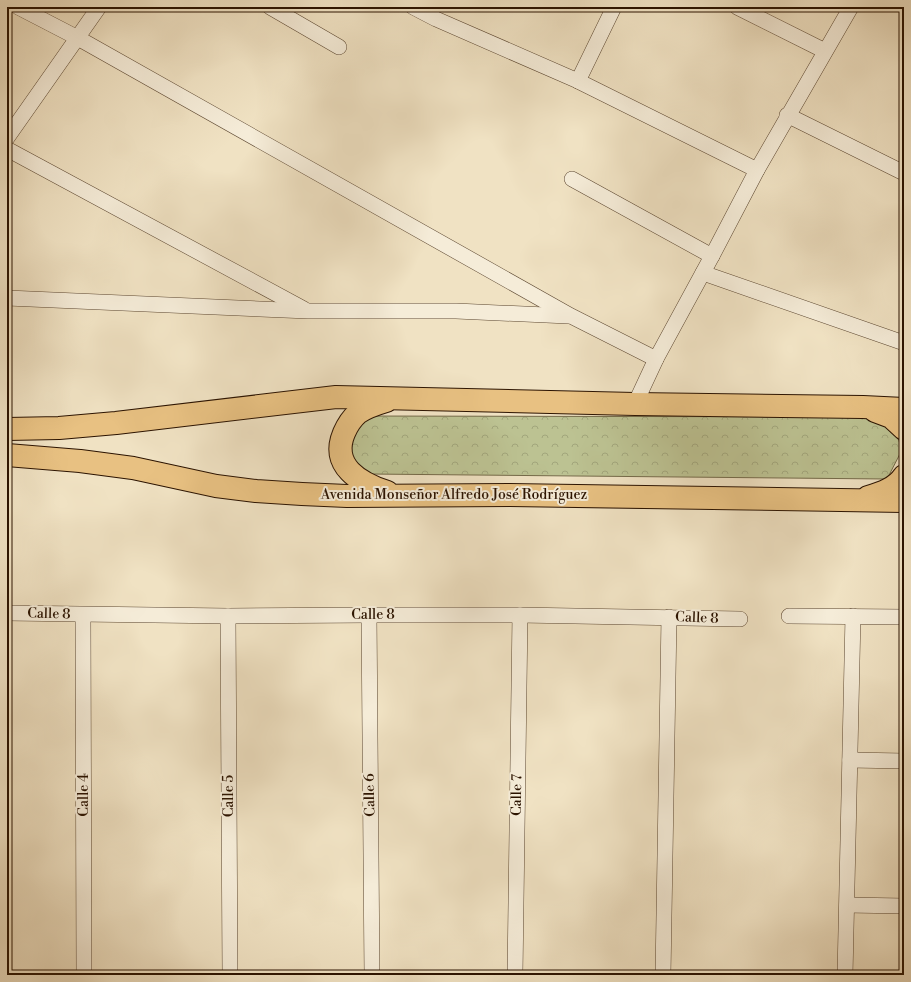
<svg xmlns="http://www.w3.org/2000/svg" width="911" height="982" viewBox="0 0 911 982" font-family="'Libre Bodoni',serif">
<defs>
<pattern id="park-crowns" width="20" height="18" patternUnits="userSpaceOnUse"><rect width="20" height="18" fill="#bcc292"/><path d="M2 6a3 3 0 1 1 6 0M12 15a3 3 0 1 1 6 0" fill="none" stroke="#a2a67c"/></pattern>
</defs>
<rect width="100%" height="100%" fill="#f0e2c3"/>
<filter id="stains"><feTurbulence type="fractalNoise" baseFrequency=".005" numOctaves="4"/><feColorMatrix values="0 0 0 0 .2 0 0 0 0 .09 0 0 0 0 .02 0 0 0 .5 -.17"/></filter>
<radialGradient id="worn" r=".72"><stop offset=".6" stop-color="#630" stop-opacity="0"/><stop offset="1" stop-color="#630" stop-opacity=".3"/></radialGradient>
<path fill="url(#park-crowns)" stroke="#746a49" d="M362,416L891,417L902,450L887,479L369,474L340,447Z"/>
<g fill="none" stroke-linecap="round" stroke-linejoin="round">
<defs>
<g id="street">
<path d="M18,7L76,37L571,316L656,359"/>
<path d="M270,7L339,47"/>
<path d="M413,7L436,19L578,81L757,170"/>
<path d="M737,7L825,51"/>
<path d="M578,81L614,7"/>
<path d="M787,115L904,173"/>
<path d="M7,138L99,7"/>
<path d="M7,149L304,309"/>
<path d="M572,179L712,256"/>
<path d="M703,273L904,343"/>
<path d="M7,298L308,311H456L568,316"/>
<path d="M635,404L656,359L712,256L757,170L851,7"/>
<path d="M7,613L228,616L369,615H520L740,619"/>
<path d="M83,615L84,975"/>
<path d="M369,615L372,975"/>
<path d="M228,616L230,975"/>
<path d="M789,616L904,617"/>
<path d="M850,760L904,761"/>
<path d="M847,905L904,906"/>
<path d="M515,975L520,615"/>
<path d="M663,975L669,617"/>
<path d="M845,975L853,616"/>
</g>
<g id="highway">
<path d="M386,401C376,404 366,407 358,413C351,419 347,426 344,433C330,466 360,483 387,492"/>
<path d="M875,411L891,417L904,429"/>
<path d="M7,429L59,428L116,423L336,397L635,404L863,407L904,409"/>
<path d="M7,455L80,461L133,468L216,486L256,491L302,494L347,496L510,495L904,501"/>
<path d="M868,497C882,493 896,488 904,476"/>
</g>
</defs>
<use href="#street" stroke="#5c4731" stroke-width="16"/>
<use href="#highway" stroke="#2b1300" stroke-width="24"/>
<use href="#street" stroke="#f5ecd8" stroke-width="15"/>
<use href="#highway" stroke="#e8c182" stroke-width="22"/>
</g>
<g text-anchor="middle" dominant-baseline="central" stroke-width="4" stroke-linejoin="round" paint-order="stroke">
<g font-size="14" fill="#2b1300" stroke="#f5ecd8">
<text x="454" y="495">Avenida Monseñor Alfredo José Rodríguez</text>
<text transform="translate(49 614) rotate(1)">Calle 8</text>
<text x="373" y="615">Calle 8</text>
<text transform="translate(697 618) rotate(2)">Calle 8</text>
<text transform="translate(84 795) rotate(-90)">Calle 4</text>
<text transform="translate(370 795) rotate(-91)">Calle 6</text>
<text transform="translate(517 795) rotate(-89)">Calle 7</text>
<text transform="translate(229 796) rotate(-90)">Calle 5</text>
</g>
</g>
<rect width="911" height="982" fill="none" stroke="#f0e2c3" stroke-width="24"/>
<rect x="8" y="8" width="895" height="966" fill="none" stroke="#2b1300" stroke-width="2"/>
<rect x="12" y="12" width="887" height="958" fill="none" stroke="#2b1300"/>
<rect width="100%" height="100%" filter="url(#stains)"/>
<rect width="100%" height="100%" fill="url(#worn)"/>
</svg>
